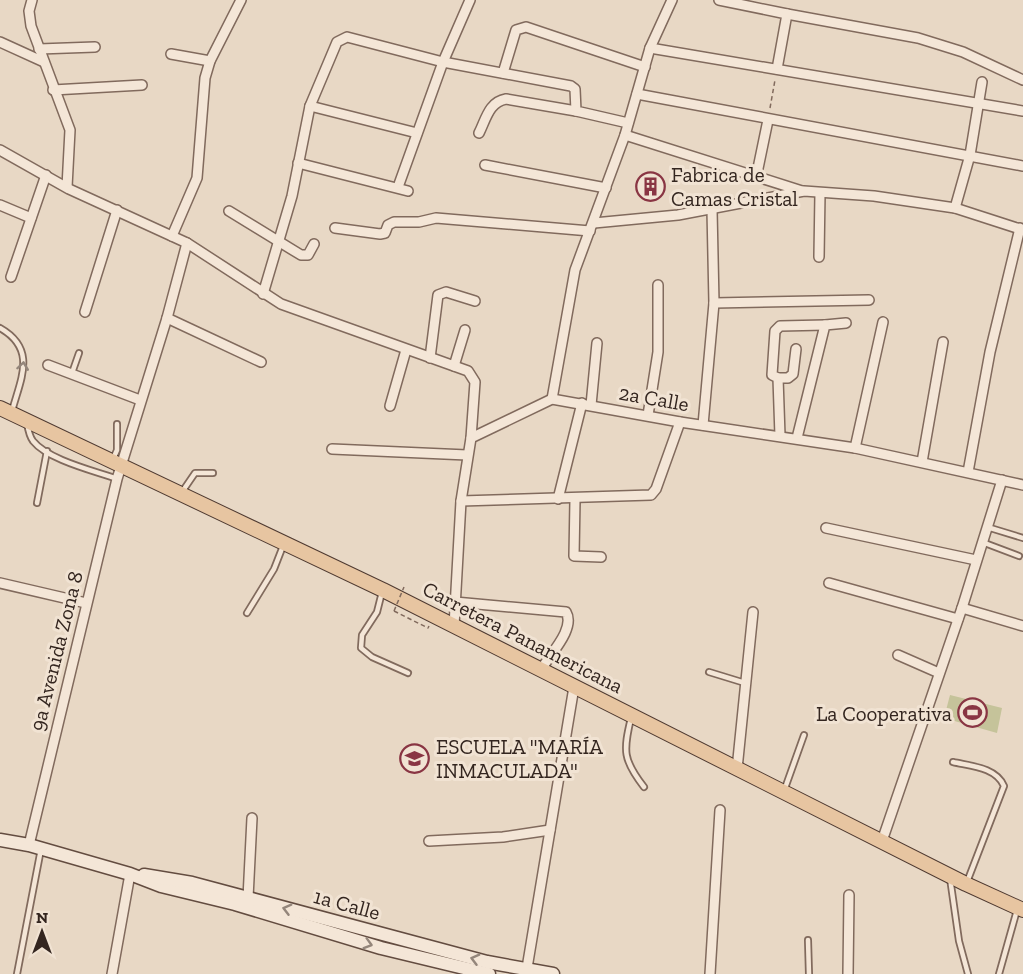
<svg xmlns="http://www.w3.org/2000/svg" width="1023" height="974" viewBox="0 0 1023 974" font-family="'Zilla Slab',serif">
<rect width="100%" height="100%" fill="#e8d8c5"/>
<path fill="#c5c39a" d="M950,695L1002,708L997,733L944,718Z"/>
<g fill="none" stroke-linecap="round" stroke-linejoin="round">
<defs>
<g id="lane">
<path d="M0,328C37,349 21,378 12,411"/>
<path d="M72,373L79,353"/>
<path d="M27,423C28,429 30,437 33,441C48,460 95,471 117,479"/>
<path d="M113,459L117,450V424"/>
<path d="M182,492L195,473H213"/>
<path d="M37,503L47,451"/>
<path d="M987,527L1023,538"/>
<path d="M982,542L1019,556"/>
<path d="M382,592L377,612L362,635L361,648L372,657L408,673"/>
<path d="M247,613L274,569L283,546"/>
<path d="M709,672L745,683"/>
<path d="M631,718C623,751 623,760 644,787"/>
<path d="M953,762C970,766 996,767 1004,786L967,882"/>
<path d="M784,791L804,735"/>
<path d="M950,878L959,941L968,974"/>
<path d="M808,940L809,974"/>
<path d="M17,974L41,849"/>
<path d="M999,974L1017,910"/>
</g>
<g id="street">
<path d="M32,0L29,11L31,26L70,130L67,187"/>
<path d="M719,0L787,14L777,69"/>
<path d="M787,14L918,38L963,52L1023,80"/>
<path d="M0,42L44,62"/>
<path d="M650,48L1023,111"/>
<path d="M39,49L95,47"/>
<path d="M171,54L210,61"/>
<path d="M503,73L516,30L526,27L645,67"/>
<path d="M53,90L142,85"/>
<path d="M637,94L1023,166"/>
<path d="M310,106L417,133"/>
<path d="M479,133C486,119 489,102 506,99L576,111"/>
<path d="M625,135L802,191"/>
<path d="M0,150L69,189L187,243L281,304L468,371L475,382L471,438"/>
<path d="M298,163L408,191"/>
<path d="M485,165L606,188"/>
<path d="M756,178L768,120"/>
<path d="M398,187L443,62L470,0"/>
<path d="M0,205L31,218"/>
<path d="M955,208L970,155L982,82"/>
<path d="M229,211L301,255H308L314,244"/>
<path d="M594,223L678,215L804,191L874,196L955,208L1023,230"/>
<path d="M335,228L380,234L385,233L388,225L394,222H419L436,218L590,231"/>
<path d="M172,236L197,178L205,78L210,61L241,0"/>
<path d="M819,257L820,193"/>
<path d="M11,277L46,175"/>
<path d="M263,294L292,196L310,106L337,42L347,37L443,62L571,86L575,89L576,111L628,123"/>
<path d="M714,303L869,300"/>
<path d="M85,312L117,210"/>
<path d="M167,318L261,362"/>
<path d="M430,358L438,295L446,292L475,301"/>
<path d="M48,365L140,400"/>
<path d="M454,366L465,330"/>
<path d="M778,378H788L793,374L796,349"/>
<path d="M552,399L575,270L625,135L650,48L672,0"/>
<path d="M591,405L597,343"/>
<path d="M390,406L406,350"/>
<path d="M648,415L658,352V285"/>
<path d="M703,425L714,303L712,210"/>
<path d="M780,436L778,378L772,375L775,331L780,326L825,325"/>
<path d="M797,438L825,325L846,323"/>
<path d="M855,448L883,322"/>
<path d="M332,449L467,455"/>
<path d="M922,462L943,342"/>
<path d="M968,472L990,352L1020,228"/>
<path d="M558,499L582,403"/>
<path d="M575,500L574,556L601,557"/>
<path d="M461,501L651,495L656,489L680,422"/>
<path d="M826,528L976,560"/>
<path d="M0,583L86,603"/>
<path d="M829,583L958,619"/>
<path d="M455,602L566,612C576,629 549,655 541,670"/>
<path d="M962,608L1023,626"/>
<path d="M454,626L461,501L471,438L552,399L680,422L855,448L1023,485"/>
<path d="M898,655L939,673"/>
<path d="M737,769L753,612"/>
<path d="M429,841L503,837L550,830"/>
<path d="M882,841L962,608L1002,480"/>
<path d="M29,845L117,479L167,318L187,243"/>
<path d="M248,898L252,818"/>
<path d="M112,974L130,874"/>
<path d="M526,974L574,687"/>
<path d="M710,974L720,810"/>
<path d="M848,974L849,895"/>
</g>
<g id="secondary">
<path d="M0,840L29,845L130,874L161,886L235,904L381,948L489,974"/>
<path d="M144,875L192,883L487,962L553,974"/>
</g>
<path id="primary" d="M0,408L383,590L966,884L1023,910"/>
</defs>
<use href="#lane" stroke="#816a5d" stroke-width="8"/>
<use href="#street" stroke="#816a5d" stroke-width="12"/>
<use href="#secondary" stroke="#634c40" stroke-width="15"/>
<use href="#primary" stroke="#4f3a31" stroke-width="16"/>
<g stroke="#816a5d" stroke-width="1.5" stroke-dasharray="4.5 3" stroke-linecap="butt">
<path d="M770,108L775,80"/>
<path d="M394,611L428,628L429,626"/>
</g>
<use href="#lane" stroke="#f4e6d7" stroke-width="4.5"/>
<use href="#street" stroke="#f4e6d7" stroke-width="9"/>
<use href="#secondary" stroke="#f4e6d7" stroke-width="12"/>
<use href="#primary" stroke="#e7c5a1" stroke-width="14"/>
<path stroke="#816a5d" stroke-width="1.5" stroke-dasharray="4.5 3" stroke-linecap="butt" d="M394,611L404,587"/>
</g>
<defs><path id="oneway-chevron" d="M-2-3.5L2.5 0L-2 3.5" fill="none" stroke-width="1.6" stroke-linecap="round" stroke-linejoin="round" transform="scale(1.5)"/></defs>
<g stroke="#94867b">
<use href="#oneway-chevron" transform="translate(23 366) rotate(-82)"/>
<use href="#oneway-chevron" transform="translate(287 909) rotate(-165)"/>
<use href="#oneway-chevron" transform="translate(368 944) rotate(16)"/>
<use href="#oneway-chevron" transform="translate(475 959) rotate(-165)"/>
</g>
<defs>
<symbol id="building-ring" viewBox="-11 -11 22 22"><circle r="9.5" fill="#f1e3d3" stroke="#893543" stroke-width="1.5"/><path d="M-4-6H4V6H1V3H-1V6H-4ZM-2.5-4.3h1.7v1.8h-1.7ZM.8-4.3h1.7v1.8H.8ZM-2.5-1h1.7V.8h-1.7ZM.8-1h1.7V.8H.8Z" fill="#893543"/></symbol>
<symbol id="stadium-ring" viewBox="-11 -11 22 22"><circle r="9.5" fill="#f1e3d3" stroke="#893543" stroke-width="1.5"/><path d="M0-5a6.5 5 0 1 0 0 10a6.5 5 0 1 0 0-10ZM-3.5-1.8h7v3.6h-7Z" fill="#893543"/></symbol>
<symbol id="school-ring" viewBox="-11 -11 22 22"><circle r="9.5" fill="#f1e3d3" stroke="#893543" stroke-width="1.5"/><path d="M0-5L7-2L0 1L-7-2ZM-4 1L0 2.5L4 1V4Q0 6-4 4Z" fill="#893543"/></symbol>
</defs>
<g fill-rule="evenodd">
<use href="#building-ring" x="634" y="170" width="33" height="33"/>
<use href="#stadium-ring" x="956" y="696" width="33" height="33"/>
<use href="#school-ring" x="398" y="742" width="33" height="33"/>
</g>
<g text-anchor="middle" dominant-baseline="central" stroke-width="6" stroke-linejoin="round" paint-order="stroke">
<g font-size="21" fill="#33251f" stroke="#f1e3d3" text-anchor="start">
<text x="671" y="174">Fabrica de<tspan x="671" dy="24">Camas Cristal</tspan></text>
<text x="952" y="713" text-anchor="end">La Cooperativa</text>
<text x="436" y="746">ESCUELA "MARÍA<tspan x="436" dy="24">INMACULADA"</tspan></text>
</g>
<g font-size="21" fill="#33251f" stroke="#f1e3d3">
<text transform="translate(654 398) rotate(10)">2a Calle</text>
<text transform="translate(523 637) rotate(27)">Carretera Panamericana</text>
<text transform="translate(56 651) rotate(-76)">9a Avenida Zona 8</text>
<text transform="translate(347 904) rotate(15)">1a Calle</text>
</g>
</g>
<g transform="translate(42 932)" stroke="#f1e3d3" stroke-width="4.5" paint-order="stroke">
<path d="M0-4.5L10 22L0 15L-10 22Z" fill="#33251f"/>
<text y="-9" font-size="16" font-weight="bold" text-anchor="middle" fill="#33251f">N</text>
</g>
</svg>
